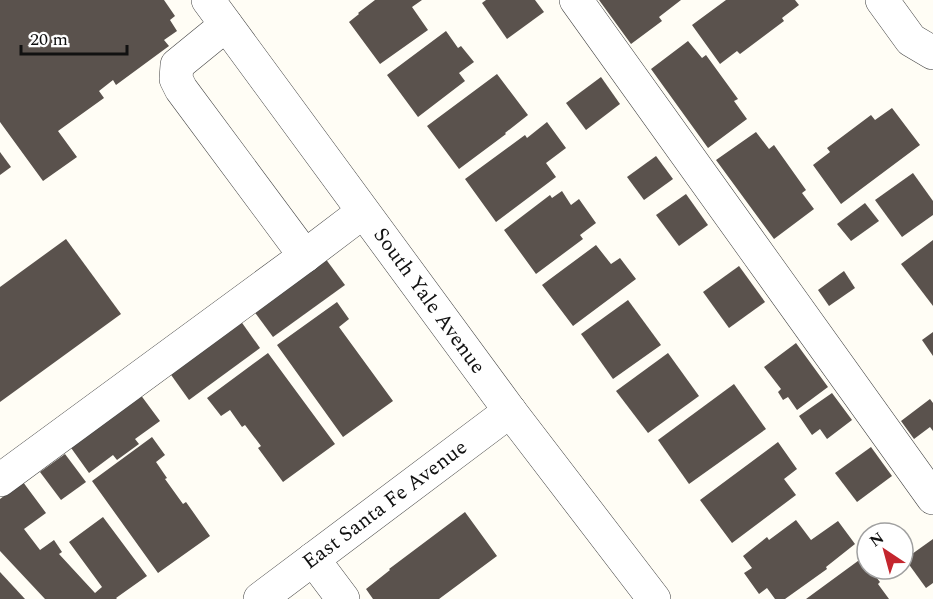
<svg xmlns="http://www.w3.org/2000/svg" width="933" height="599" viewBox="0 0 933 599" font-family="Spectral,serif">
<rect width="100%" height="100%" fill="#fffdf5"/>
<g fill="#5a524d">
<path d="M0,0H164L175,16L170,20L177,31L164,40L169,46L116,85L113,80L99,91L104,98L58,131L77,157L43,181L0,122Z"/>
<path d="M375,0H422L412,7L428,30L380,64L349,22L359,14L358,13Z"/>
<path d="M486,0H535L544,12L507,39L482,3Z"/>
<path d="M599,0H681L659,17L662,21L631,44Z"/>
<path d="M726,0H795L799,5L782,18L784,21L740,54L737,51L720,64L692,25Z"/>
<path d="M446,31L458,48L461,46L474,62L459,73L465,81L418,117L387,75Z"/>
<path d="M688,41L702,58L706,55L738,99L734,101L747,119L708,148L651,69Z"/>
<path d="M497,74L528,115L505,133L506,134L459,169L427,126Z"/>
<path d="M601,77L620,104L586,130L566,103Z"/>
<path d="M892,108L920,145L841,204L813,165L830,152L827,148L871,115L875,120Z"/>
<path d="M547,122L566,148L546,163L556,177L496,222L465,179L525,135L527,138Z"/>
<path d="M756,132L769,149L774,145L806,190L802,193L814,209L774,239L716,160Z"/>
<path d="M0,152L11,167L0,175Z"/>
<path d="M656,156L673,179L644,200L627,177Z"/>
<path d="M913,173L933,201V215L902,237L875,200Z"/>
<path d="M562,191L571,205L579,199L596,223L580,235L583,239L536,274L504,230L550,195L552,198Z"/>
<path d="M686,194L708,225L679,246L656,215Z"/>
<path d="M865,203L879,221L851,241L837,224Z"/>
<path d="M66,239L121,314L0,402V287Z"/>
<path d="M933,240V306L901,264Z"/>
<path d="M596,245L611,264L620,258L636,279L573,326L542,285Z"/>
<path d="M325,258L345,285L273,337L253,310Z"/>
<path d="M739,266L765,302L729,328L703,292Z"/>
<path d="M844,271L855,288L829,306L818,290Z"/>
<path d="M628,300L661,345L613,379L581,334Z"/>
<path d="M337,302L349,319L339,327L393,401L343,437L277,345Z"/>
<path d="M240,320L260,348L189,400L169,372Z"/>
<path d="M933,332V356L922,340Z"/>
<path d="M796,343L828,387L797,410L788,397L783,400L778,392L781,389L764,367Z"/>
<path d="M268,353L335,444L283,482L258,448L261,446L245,425L242,427L230,410L221,416L207,398Z"/>
<path d="M668,353L699,396L648,433L616,391Z"/>
<path d="M734,384L766,429L689,484L658,440Z"/>
<path d="M832,393L852,420L827,439L820,429L812,435L799,416Z"/>
<path d="M140,394L160,421L135,439L139,444L117,460L113,455L89,473L69,445Z"/>
<path d="M930,399L933,403V431L930,427L914,439L901,421Z"/>
<path d="M152,437L165,455L156,462L167,478L165,479L183,504L186,502L210,536L158,573L92,481Z"/>
<path d="M778,442L797,469L784,479L796,495L732,543L700,500Z"/>
<path d="M871,447L892,476L857,502L835,473Z"/>
<path d="M65,454L86,482L61,500L40,472Z"/>
<path d="M23,482L46,513L24,529L40,550L54,540L62,552L59,554L95,593L102,587L69,542L103,517L147,576L116,598L117,599H45L0,551V499Z"/>
<path d="M465,512L497,556L439,599H373L366,589L390,570L389,569Z"/>
<path d="M796,520L811,540L838,521L855,544L826,567L827,569L785,599H775L767,588L759,594L744,573L752,568L743,556L767,537L769,540Z"/>
<path d="M933,539V583L926,588L905,559Z"/>
<path d="M862,558L867,565V569H870L880,582L878,584L889,599H806Z"/>
<path d="M0,572L25,599H0Z"/>
</g>
<g fill="none" stroke-linecap="round" stroke-linejoin="round">
<defs>
<g id="minor">
<path d="M208,0L510,411L654,599"/>
<path d="M576,0L933,498"/>
<path d="M882,0L911,40L933,53"/>
<path d="M226,25L177,65L176,79L181,89L305,256"/>
<path d="M0,480L305,256L363,212"/>
<path d="M313,559L343,599"/>
<path d="M260,599L510,411"/>
</g>
</defs>
<use href="#minor" stroke="#444" stroke-width="34"/>
<use href="#minor" stroke="#fff" stroke-width="33"/>
</g>
<g text-anchor="middle" dominant-baseline="central" stroke-width="6" stroke-linejoin="round" paint-order="stroke">
<g font-size="21" fill="#111" stroke="#fff">
<text transform="translate(429 301) rotate(54)">South Yale Avenue</text>
<text transform="translate(385 505) rotate(-37)">East Santa Fe Avenue</text>
</g>
</g>
<g transform="translate(885 551) rotate(324)"><circle r="28" fill="#ffffff" stroke="#a0a0a0" stroke-width="1.5"/>
<path d="M0-4.5L10 22L0 15L-10 22Z" fill="#c4262e"/>
<text y="-9" font-size="16" font-weight="bold" text-anchor="middle" fill="#111111">N</text>
</g>
<path d="M21 45v9h106v-9" fill="none" stroke="#111111" stroke-width="3"/>
<text x="30" y="45" font-size="18" fill="#111111" stroke="#ffffff" stroke-width="4.5" paint-order="stroke">20 m</text>
</svg>
